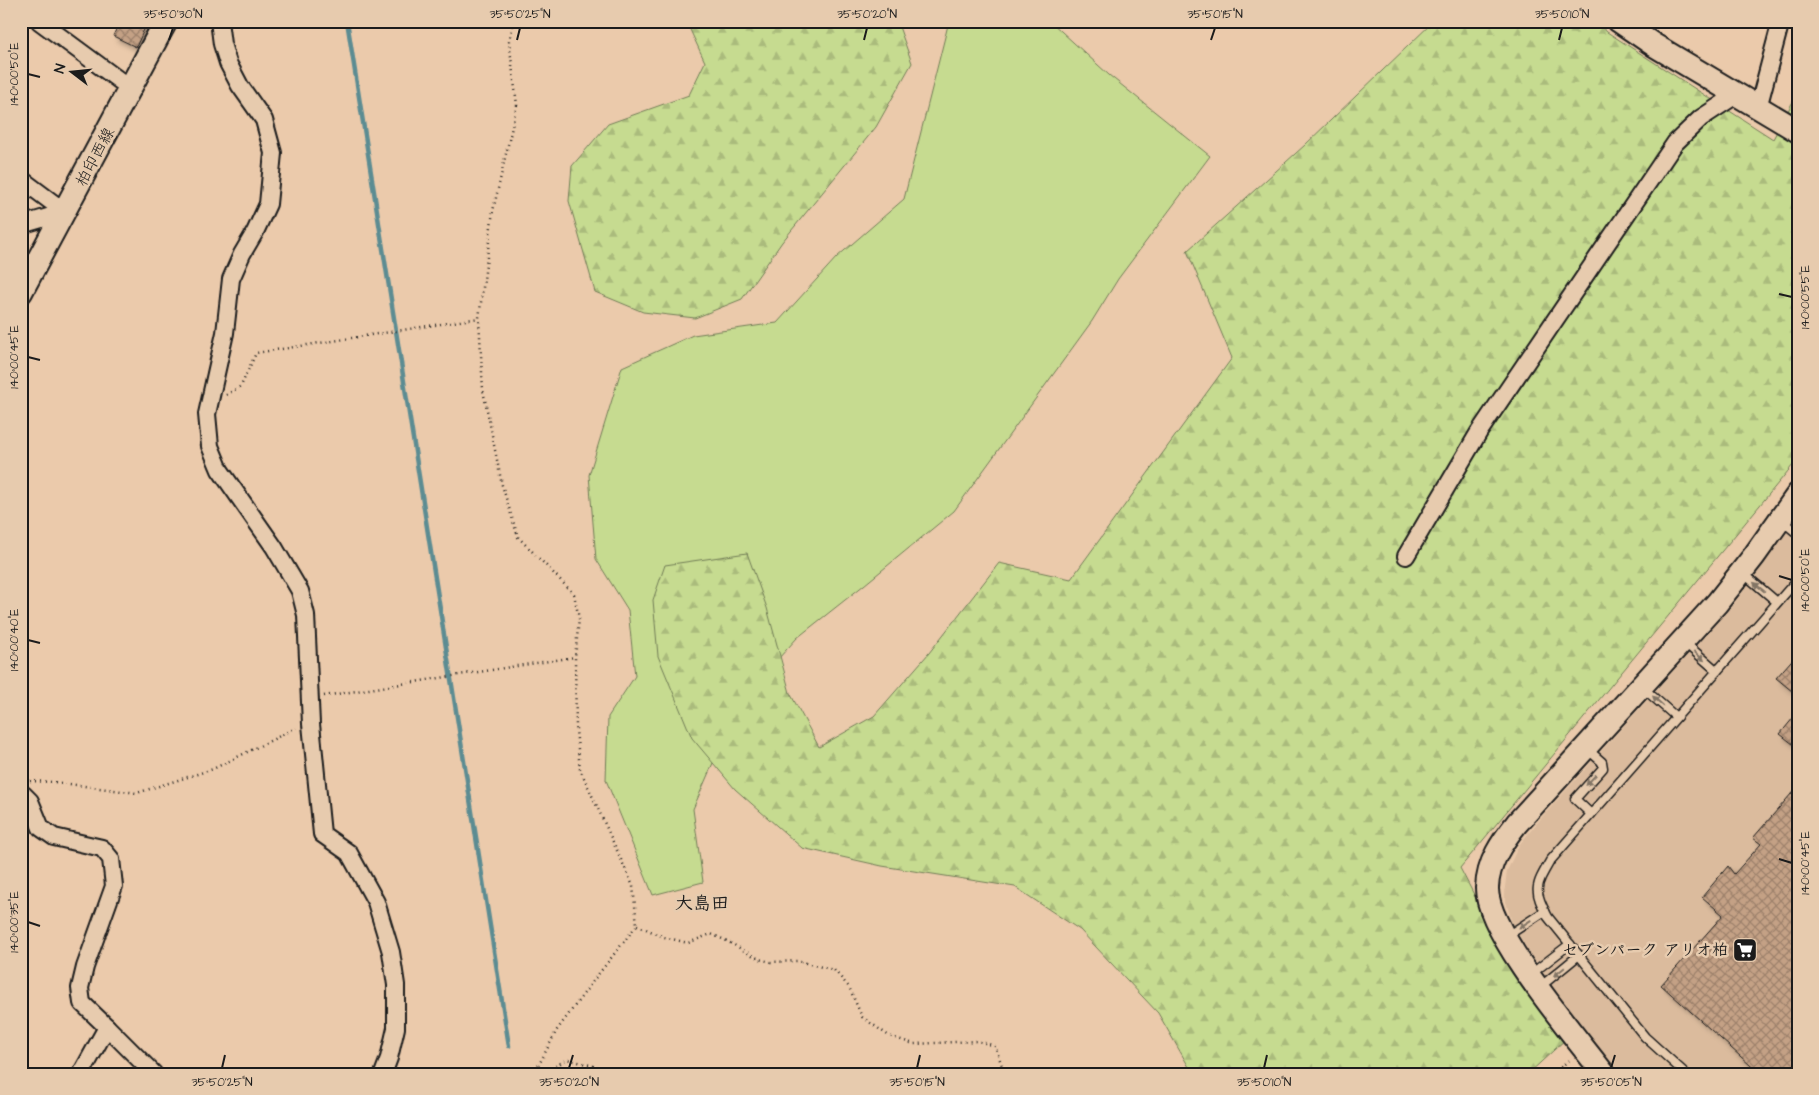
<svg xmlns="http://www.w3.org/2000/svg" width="1819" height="1095" viewBox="0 0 1819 1095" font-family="'Architects Daughter','Klee One',sans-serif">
<defs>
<pattern id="forest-firs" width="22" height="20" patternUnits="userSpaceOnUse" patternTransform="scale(1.25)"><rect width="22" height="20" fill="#c6db90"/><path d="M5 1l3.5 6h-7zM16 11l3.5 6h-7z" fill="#aabb7c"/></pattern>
<pattern id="building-cross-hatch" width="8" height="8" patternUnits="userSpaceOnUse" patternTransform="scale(1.25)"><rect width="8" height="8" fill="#c4a185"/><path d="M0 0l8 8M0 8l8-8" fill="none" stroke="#9e826c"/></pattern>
<filter id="shadow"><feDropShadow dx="4.5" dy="4.5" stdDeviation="2.5" flood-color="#0004"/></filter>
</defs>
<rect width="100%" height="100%" fill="#ebcaab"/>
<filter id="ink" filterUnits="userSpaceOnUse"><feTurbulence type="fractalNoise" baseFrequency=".02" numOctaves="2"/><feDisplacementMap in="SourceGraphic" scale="10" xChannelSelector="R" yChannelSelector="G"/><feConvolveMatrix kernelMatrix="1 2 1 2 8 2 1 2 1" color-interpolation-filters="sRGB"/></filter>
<g filter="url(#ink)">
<path fill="#dbbb9d" d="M1798,516V1074H1620L1550,985L1513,926L1504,895L1507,871L1519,845L1542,817L1734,604Z"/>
<path fill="#c6db90" stroke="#717c56" d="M949,21H1050L1109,75L1210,156L1118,279L1092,321L954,511L864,585L797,638L740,701L693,809L703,882L653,895L606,780L608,717L635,676L628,610L596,559L589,475L622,367L693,335L777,323L837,257L904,199Z"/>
<g fill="url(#forest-firs)" stroke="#717c56">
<path d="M686,21H897L912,63L876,127L782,242L742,299L695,318L643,312L595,292L569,201L572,166L608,124L689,95L705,62Z"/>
<path d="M1434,21H1594L1607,32L1773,139L1798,92V459L1460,868L1501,946L1567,1038L1528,1074H1193L1158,1013L1080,930L1015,887L882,866L802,848L735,789L692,738L658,656L653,600L665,565L747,553L767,608L790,693L819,747L874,716L929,653L999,563L1071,579L1232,358L1187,251L1305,145Z"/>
</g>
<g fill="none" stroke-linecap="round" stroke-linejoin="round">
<path stroke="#5c8c92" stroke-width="4.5" d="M347,21L509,1046"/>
</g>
<g fill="url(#building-cross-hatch)" stroke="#1c1c1c" filter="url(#shadow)">
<path d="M120,21H148L136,47L113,36Z"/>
<path d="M1798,653V696L1776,678Z"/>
<path d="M1798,712V748L1780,734Z"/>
<path d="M1798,786V1074H1760L1661,985L1723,915L1702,897L1728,866L1734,874L1761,844L1753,838Z"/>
</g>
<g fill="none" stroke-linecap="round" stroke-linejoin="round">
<defs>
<g id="lane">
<path d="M1781,520L1798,534"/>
<path d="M1743,573L1777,602"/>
<path d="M1684,642L1717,671"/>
<path d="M1642,687L1676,717"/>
<path d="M1586,748L1602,762L1603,768L1575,799L1591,814"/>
<path d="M1507,936L1545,911"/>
<path d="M1531,974L1570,944"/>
<path d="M1540,987L1579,955"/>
<path d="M1686,1074L1645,1037L1548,917C1533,890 1535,887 1550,861L1798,579"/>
</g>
<g id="street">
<path d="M39,21L131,89"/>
<path d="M219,21L222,44L228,63L240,86L264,120L273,153L268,204L255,232L242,254L231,279L225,333L207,414L210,446L220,470L274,547L300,591L306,615L311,724L322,834L349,853L376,902L391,952L396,985V1028L389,1058L383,1074"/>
<path d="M1758,108L1781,21"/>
<path d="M21,179L65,212"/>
<path d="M21,225L65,212"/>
<path d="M1406,556L1479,432L1675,143L1701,118L1736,95"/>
<path d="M21,794H23L30,801L41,828L54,837L102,848L111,859L114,886L85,967L80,988L82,1003L107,1027"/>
<path d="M81,1074L107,1027L154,1074"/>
</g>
<g id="secondary">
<path d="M1619,21L1654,45L1798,131"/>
<path d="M21,292L166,21"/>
<path d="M1604,1074C1575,1036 1486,932 1487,888C1488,862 1502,842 1517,823L1717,603L1754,556L1798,494"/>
</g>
</defs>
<use href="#lane" stroke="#1c1c1c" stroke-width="11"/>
<use href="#street" stroke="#1c1c1c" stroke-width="20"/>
<use href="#secondary" stroke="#1c1c1c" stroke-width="26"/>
<g stroke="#1c1c1c" stroke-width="2.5" stroke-dasharray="1 4" stroke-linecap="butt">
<path d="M514,21L509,41L517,105L493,211L479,318L483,390L502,485L518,537L574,594L579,619L575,657L576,730L580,769L633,886L637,925L593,981L557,1030L534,1074"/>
<path d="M226,395L241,386L256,353L479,318"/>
<path d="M324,696L575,657"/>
<path d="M30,781L54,782L137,793L213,769L296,728"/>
<path d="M637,925L664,937L688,943L711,934L725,940L759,959L771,962L798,961L834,970L849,987L862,1017L889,1036L914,1044L978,1041L995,1046L1005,1074"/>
<path d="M543,1074L567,1059L601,1068L611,1074"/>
<path d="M1553,1074L1569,1060"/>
</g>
<use href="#lane" stroke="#e7cbae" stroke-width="8"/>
<use href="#street" stroke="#e7cbae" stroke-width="16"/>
<use href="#secondary" stroke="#e7cbae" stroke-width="22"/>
</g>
<defs><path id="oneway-solid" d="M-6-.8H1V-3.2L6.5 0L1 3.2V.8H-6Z" transform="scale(1.25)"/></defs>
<g fill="#827465">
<use href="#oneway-solid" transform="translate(1759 587) rotate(-140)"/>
<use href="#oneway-solid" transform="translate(1699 656) rotate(41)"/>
<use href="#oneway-solid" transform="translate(1658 701) rotate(-138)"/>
<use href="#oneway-solid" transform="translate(1591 780) rotate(133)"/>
<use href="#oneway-solid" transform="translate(1525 924) rotate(147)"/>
<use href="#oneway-solid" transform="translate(1559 972) rotate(141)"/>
</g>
</g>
<path fill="none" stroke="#1c1c1c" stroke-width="2" d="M169,40L173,28M517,40L520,28M864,40L867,28M1211,40L1215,28M1559,40L1562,28M28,74L40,77M1779,294L1792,297M28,357L40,360M1779,576L1792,580M28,640L40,643M1779,859L1792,863M28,922L40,926M222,1068L225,1055M569,1068L573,1055M917,1068L920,1055M1264,1068L1267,1055M1611,1068L1615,1055"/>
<defs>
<symbol id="supermarket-square" viewBox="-11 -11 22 22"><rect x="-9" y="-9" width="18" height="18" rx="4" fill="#1c1c1c" stroke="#e7cbae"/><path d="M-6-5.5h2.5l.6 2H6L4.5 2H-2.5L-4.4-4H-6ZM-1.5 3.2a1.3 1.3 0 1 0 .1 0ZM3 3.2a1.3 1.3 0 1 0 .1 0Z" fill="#fff"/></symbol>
</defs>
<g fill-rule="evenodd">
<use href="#supermarket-square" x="1731" y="936" width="28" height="28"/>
</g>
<g text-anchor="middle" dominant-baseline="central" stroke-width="5" stroke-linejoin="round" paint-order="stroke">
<g font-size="16" fill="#1c1c1c" stroke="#e7cbae">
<text transform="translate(95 157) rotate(-62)">柏印西線</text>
</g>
<g font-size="16" font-weight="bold" fill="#1c1c1c" stroke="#e7cbae" text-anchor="end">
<text x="1728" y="950">セブンパーク アリオ柏</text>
</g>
<g font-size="18" font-weight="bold" fill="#1c1c1c" stroke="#e7cbae">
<text x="702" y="903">大島田</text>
</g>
</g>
<rect width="1819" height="1095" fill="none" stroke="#e7cbae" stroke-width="55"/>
<g transform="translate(72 72) rotate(286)" stroke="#e7cbae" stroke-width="4" paint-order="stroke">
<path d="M0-4L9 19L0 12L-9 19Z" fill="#1c1c1c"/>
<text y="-8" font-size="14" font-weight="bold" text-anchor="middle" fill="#1c1c1c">N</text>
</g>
<rect x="28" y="28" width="1764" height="1040" fill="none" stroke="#1c1c1c" stroke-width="2"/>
<g font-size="12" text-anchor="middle" fill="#1c1c1c">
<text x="173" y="18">35°50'30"N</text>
<text x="520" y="18">35°50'25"N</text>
<text x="867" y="18">35°50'20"N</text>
<text x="1215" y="18">35°50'15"N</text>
<text x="1562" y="18">35°50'10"N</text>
<text transform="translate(14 74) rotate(-90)" y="4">140°00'50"E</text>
<text transform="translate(1805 297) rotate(-90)" y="4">140°00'55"E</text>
<text transform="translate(14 357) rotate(-90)" y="4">140°00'45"E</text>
<text transform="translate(1805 580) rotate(-90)" y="4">140°00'50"E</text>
<text transform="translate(14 640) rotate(-90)" y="4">140°00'40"E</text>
<text transform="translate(1805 863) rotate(-90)" y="4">140°00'45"E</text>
<text transform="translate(14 922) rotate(-90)" y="4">140°00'35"E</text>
<text x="222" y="1086">35°50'25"N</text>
<text x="569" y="1086">35°50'20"N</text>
<text x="917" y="1086">35°50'15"N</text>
<text x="1264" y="1086">35°50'10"N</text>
<text x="1611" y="1086">35°50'05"N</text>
</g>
</svg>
